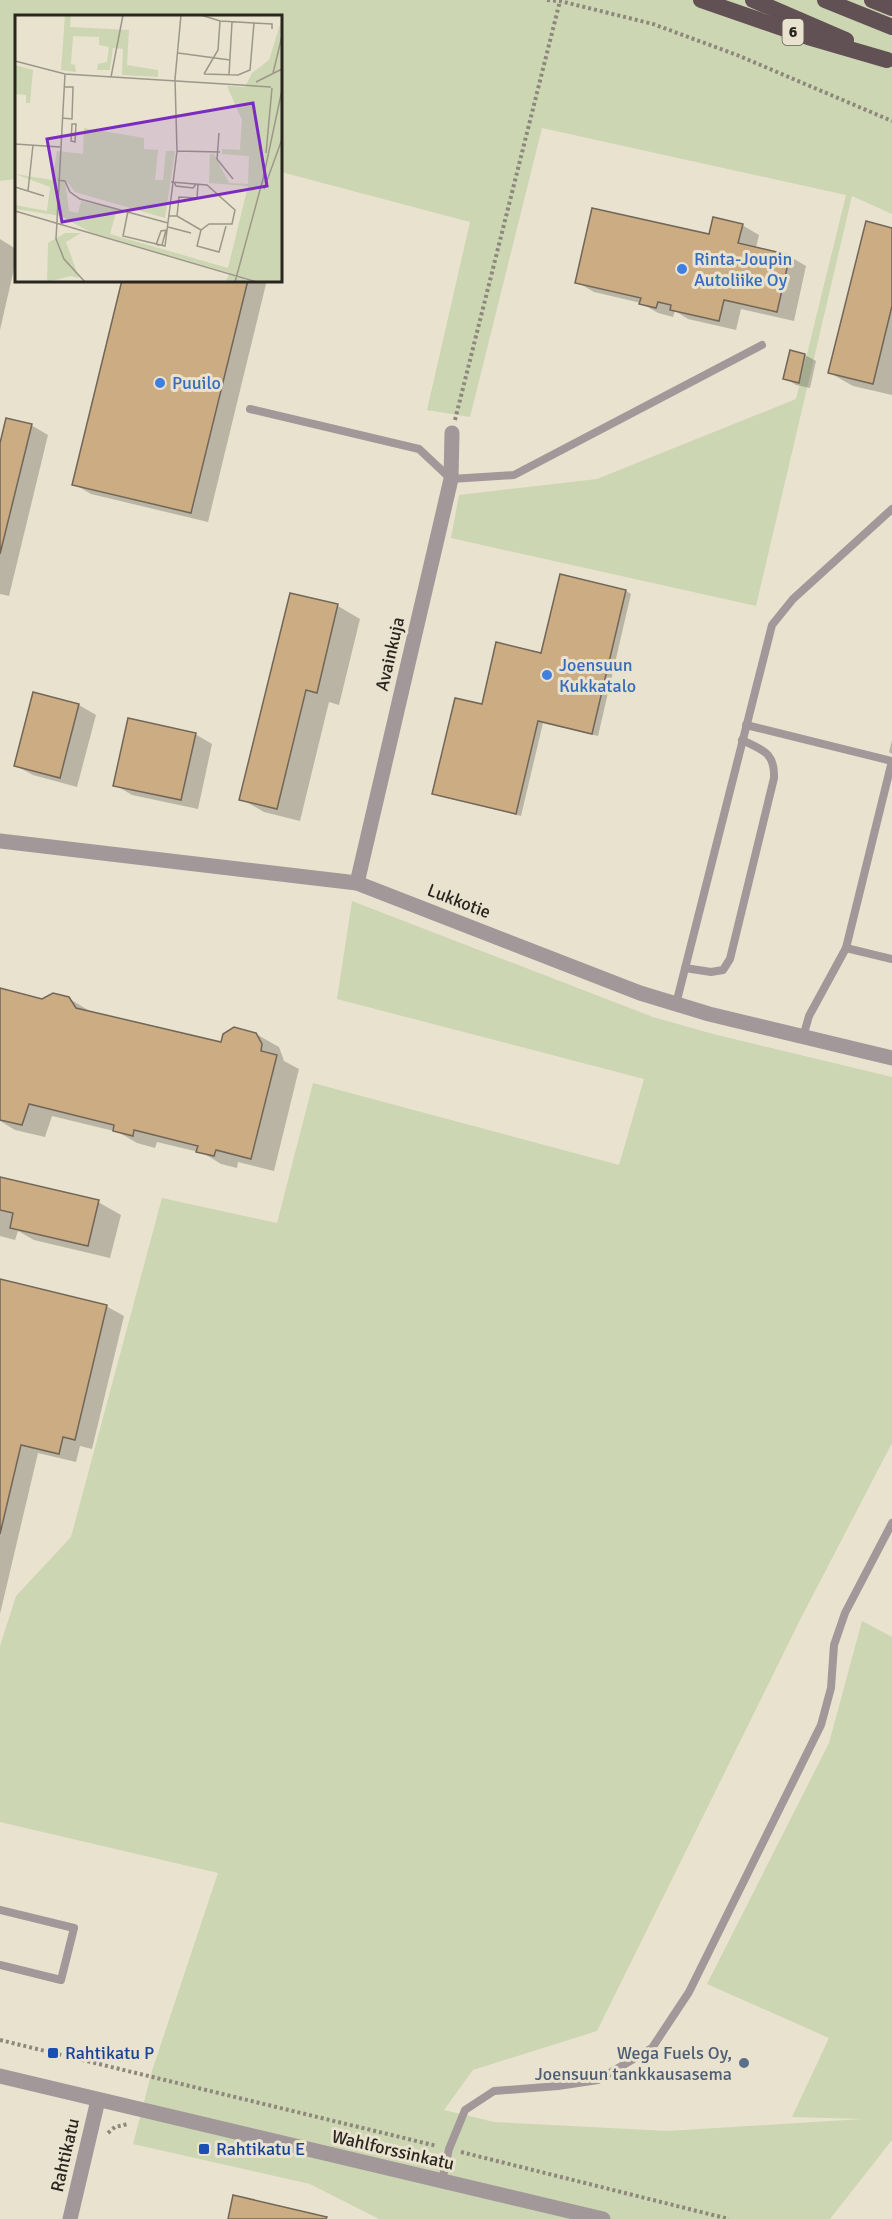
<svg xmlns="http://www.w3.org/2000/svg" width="892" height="2219" viewBox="0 0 892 2219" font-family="Signika,sans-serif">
<rect width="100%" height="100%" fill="#e9e2cf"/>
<g fill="#cdd6b2">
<path d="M0,0H892V214L852,196L756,606L451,538L459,495L597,479L796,399L846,195L542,128L470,417L427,410L470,222L281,172L280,16H16V179L0,181Z"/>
<path d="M352,901L653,1017L713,1034L892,1077V1443L800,1620L597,2031L473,2070L444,2110L494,2122L668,2131L862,2119L792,2117L829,2038L707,1984L829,1743L862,1621L892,1637V2140L830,2219H379L310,2184L133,2144L152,2071L218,1873L0,1822V1646L16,1596L71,1537L162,1198L277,1223L313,1083L619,1165L644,1079L337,999Z"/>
</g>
<g fill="#0003">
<path d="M742,225L759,235L756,248L789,256L806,266L794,321L741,309L736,330L688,319L675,311L673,317L658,313L641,303L594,292L577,282Z"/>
<path d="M892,229V395L853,386L830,373Z"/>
<path d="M0,239L16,249V260L0,330Z"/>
<path d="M123,280H267L208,522L91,494L74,484Z"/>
<path d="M805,355L816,361L810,388L796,385L785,378Z"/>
<path d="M31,425L48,435L9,596L0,594V449Z"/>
<path d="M561,576L626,591L631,594L598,736L543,723L521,816L439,796L433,793L483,706L542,655Z"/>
<path d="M291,594L338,606L360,619L339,705L329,702L300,821L264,812L241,799Z"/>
<path d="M35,694L79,705L96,715L77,787L33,775L16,766Z"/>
<path d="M195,734L212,744L198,809L132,795L115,785Z"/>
<path d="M892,740V754L889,752Z"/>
<path d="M0,990L43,1001L68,998L93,1013L222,1043L256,1034L279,1047L284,1061L299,1069L274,1171L238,1162L237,1168L221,1164L203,1153L157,1142L155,1148L137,1143L118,1132L52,1116L45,1137L15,1130L0,1121Z"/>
<path d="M0,1179L98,1202L121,1215L110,1258L34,1240L18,1231L15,1240L0,1236Z"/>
<path d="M0,1281L106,1306L124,1316L92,1449L80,1446L76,1462L38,1453L0,1614Z"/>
</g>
<g fill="#ccac82" stroke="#716658" stroke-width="1.5">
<path d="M592,208L709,234L713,217L743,224L738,243L790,255L777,312L724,300L719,321L670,310L671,305L658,302L656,308L639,304L641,298L575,283Z"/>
<path d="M866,221L892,228V306L873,384L828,373Z"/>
<path d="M122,280H248L191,513L72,485Z"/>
<path d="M790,350L805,354L799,383L783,379Z"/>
<path d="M6,418L32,424L0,554V443Z"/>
<path d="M560,574L626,590L592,734L538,721L516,814L432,794L455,698L482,704L496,642L541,653Z"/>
<path d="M290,593L338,604L317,693L306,690L277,809L239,800Z"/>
<path d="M33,692L79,704L60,778L14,766Z"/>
<path d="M128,718L196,733L181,800L113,786Z"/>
<path d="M0,988L42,999L53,993L69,997L76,1008L221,1042L223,1034L234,1027L256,1033L262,1044L261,1051L277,1055L251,1159L216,1150L214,1156L196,1152L198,1146L134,1130L133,1136L113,1131L114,1125L29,1104L22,1125L0,1120Z"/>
<path d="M0,1177L99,1200L88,1246L10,1228L13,1213L0,1210Z"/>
<path d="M0,1279L107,1305L75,1440L63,1437L59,1454L21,1445L0,1534Z"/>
<path d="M233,2195L327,2217L326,2219H228Z"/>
</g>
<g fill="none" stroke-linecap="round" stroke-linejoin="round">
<g stroke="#8d887b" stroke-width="4" stroke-dasharray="3 3" stroke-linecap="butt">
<path d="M547,0L560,1L653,24L737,55L892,121"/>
<path d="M455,420L560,1"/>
<path d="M0,2040L437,2146"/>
<path d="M108,2133L115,2127L128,2124"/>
<path d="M461,2152L729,2219"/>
</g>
<g stroke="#a29899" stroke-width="8">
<path d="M250,409L419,449L451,479L514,475L762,345"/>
<path d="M746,725L892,761L846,948L892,959"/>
<path d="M685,968L711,972L723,970L730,959L774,778C775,752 762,750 742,740"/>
<path d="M676,1004L772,625L793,599L892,509"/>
<path d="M803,1037L809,1016L846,948"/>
<path d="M0,1910L74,1928L61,1980L0,1965"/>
<path d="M442,2181L449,2149L465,2110L494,2091L558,2086L598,2080L652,2048L689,1992L821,1725L831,1688L834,1645L845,1613L892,1523"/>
</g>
<g stroke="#a29899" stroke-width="15">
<path d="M0,841L357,883L640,993L709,1014L892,1058"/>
<path d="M357,883L451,479L452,433"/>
<path d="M70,2219L98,2100"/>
</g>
<path stroke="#a29899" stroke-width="15" d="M0,2076L603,2219"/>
<g stroke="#625154" stroke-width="16">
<path d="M701,0L808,37L887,60"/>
<path d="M753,0L846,40"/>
<path d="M825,0L892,27"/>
<path d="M872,0L892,8"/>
</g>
</g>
<g fill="#3f7fe0" stroke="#e9e2cf" stroke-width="2">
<circle cx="682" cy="269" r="6"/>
<circle cx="160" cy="383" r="6"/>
<circle cx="547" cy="675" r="6"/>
</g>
<g fill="#1a4fb4" stroke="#e9e2cf" stroke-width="2">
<rect x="47" y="2047" width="12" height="12" rx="3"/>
<rect x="198" y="2143" width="12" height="12" rx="3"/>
</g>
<circle fill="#5c6f8a" stroke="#e9e2cf" stroke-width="2" cx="744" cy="2063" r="6"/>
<g text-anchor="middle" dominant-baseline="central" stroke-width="6" stroke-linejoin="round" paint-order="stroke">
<rect fill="#e9e2cf" stroke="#635e54" stroke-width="1.5" x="782.5" y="19" width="21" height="26" rx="4.5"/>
<g font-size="16" font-weight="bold" fill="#29261f">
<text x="793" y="32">6</text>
</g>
<g font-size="18" fill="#366cbe" stroke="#e9e2cf" text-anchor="start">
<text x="694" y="259">Rinta-Joupin<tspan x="694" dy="21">Autoliike Oy</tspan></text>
<text x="172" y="383">Puuilo</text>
<text x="559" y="665">Joensuun<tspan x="559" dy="21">Kukkatalo</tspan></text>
</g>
<g font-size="18" fill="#29261f" stroke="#e9e2cf">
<text transform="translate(390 654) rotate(-77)">Avainkuja</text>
<text transform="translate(459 901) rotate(21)">Lukkotie</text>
<text transform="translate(393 2150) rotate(13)">Wahlforssinkatu</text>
<text transform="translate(65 2155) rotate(-77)">Rahtikatu</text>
</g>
<g font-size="18" fill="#164399" stroke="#e9e2cf" text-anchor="start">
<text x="65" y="2053">Rahtikatu P</text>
<text x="216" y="2149">Rahtikatu E</text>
</g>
<g font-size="18" fill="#4e5e75" stroke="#e9e2cf" text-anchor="end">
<text x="732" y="2053">Wega Fuels Oy,<tspan x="732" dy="21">Joensuun tankkausasema</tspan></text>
</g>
</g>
<g transform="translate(15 15)">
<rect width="267" height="267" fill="#e9e2cf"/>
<path d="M50,0H56L55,12L114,15L112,50L143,55V62L107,60L108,34L98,33L95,55H82L83,49L92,47L94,32L84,30V22L58,21L56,49L60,50L61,57L46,55ZM267,3V267H245L219,260L230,264L229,267H210L215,258L75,217L46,201L0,194V190L32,196L35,172L0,159L37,165L42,136L68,139L69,113L129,123V134L143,135L140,165H148L151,136H160L150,203L60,177L50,164L54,196L63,198L66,186L102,194L95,219L213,253L233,171L194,168L195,139H199L214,168L233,169L234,141L207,139V134L225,135L227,105L212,71L230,72L237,58L254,45ZM0,50L18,55L15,88H11V80L0,79ZM50,218H66L51,227L64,263L56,261L32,267L33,228Z" fill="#cdd6b2"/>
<path fill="none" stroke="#9c9789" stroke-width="1.5" d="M186,0L205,6L239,8L235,55L223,60L189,59M239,8L257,9V14M163,38L215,45M0,46L50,59L256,72M258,58L267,21M50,59L41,224L49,244L70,267M189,59L203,35L205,6M214,60L217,7M96,62L108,0M241,67L267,54M47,103L57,104L58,72H49M57,109H61L60,127L56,126ZM204,118L202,144L218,164M0,129L45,132M162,136L205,137M251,138L257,73M43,165L50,166L55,177L65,184L153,208M159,167L161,171L178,173L181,169M0,172L29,181M249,174L267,124M13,176L18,130M0,196L242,267M113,196L108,221L150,231L162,136L160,64L166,0M153,201H162L186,215L194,209H217L220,195L192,170L156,167M162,201L164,182L182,183L183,169M153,212L176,218M186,215L182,231L204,237L211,211M141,230L146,216L152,215M142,230H147L151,215M220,267L248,164L267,75"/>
<path fill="#7b2cbf" fill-opacity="0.15" stroke="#7b2cbf" stroke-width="3" d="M238,88L252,171L47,207L32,124Z"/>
<rect width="267" height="267" fill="none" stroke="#29261f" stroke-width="3"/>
</g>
</svg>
